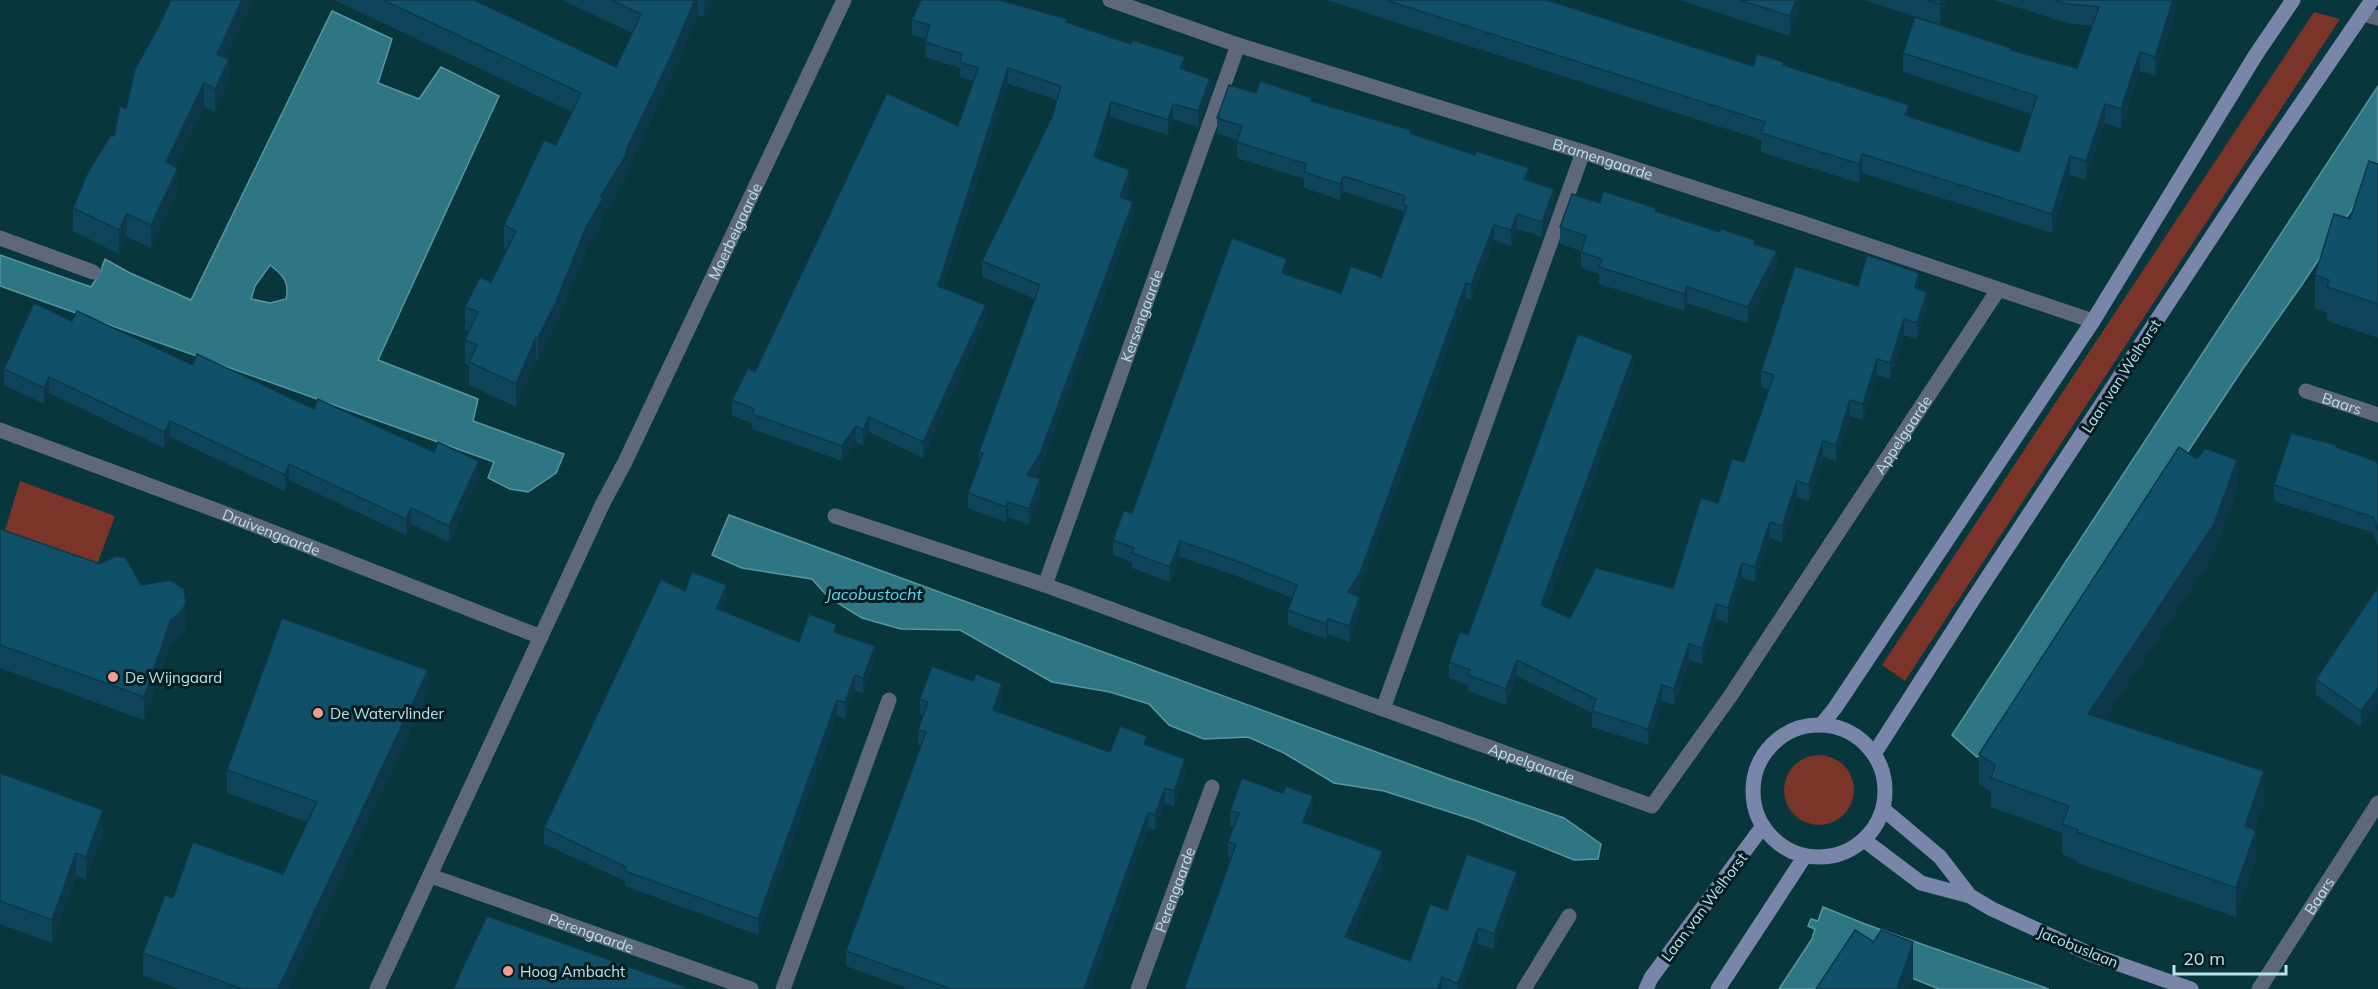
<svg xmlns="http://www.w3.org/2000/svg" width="2378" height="989" viewBox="0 0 2378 989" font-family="Mulish,sans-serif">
<rect width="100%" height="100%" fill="#07363d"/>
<g fill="#7b342a">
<path d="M2314,12L2340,19L1905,681L1882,665Z"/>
<path d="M20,481L115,516L95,570L3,537Z"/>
<circle cx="1819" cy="790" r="35"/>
</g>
<g fill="#2e7683" stroke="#5996a2" stroke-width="1.5" fill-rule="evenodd">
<path d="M332,11L392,39L378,83L419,99L441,67L499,96L378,360L478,399L473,421L564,454L556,473L528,492L510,489L488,478L494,462L0,286V255L91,287L100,273L105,259L130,273L191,300ZM270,265C283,275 290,282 286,299L270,303L251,299L255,286Z"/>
<path d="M2378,86V169L2376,173L2301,286L2242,370L1994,744L1977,757L1952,735Z"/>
<path d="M729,515L1450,779L1564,818L1601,844L1598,859L1574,860L1475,820L1384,791L1334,783L1284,753L1248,737L1204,739L1169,725L1149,704L1110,692L1052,682L960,630L901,629L862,618L828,597L812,579L742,568L712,555Z"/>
<path d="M1823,907L1865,924L2049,989H1939L1912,978L1838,989H1779L1812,939L1815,929L1808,926L1811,919L1818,921Z"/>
</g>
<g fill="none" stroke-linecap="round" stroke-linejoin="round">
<g stroke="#5f677d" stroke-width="15">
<path id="s1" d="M1110,0L1238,45L1583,152L1799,222L2093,321"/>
<path d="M2363,14L2378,18"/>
<path id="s2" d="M1583,152L1383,709L1652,806L1731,695L1998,290"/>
<path d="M0,238L93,272"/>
<path id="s3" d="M2306,391L2378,415"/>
<path id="s4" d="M0,430L221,512L541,637"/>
<path d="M835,516L1045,585L1383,709"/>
<path id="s5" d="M1045,585L1238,45"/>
<path id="s6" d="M431,876L751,989"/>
<path id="s7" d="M377,989L603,503L625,462L844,0"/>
<path d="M783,989L889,700"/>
<path id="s8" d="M1138,989L1212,787"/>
<path d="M1524,989L1569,916"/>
<path id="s9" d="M2259,989L2378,803"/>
</g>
<g stroke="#7a86a9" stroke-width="15">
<path d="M1822,724L1835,708L2093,321L2255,56L2293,0"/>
<circle cx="1819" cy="791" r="66"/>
<path d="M1874,754L1974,598L2251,177L2372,0"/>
<path d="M1883,809L1940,857L1970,896"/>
<path d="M1864,840L1921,883L1970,896L1992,909L2090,954L2191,989"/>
<path d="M1646,989L1651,978L1763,826"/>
<path d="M1718,989L1805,856"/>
</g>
</g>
<g fill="#0f455a">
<path d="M171,0H253L226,58L229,82L215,112L204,106L175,167L178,191L151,248L127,237L119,254L73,231V208L114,136L126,109L159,26Z"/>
<path d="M334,0H474L616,67L632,33L562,0H712L704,17L698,15L671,79L628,169L625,180L603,215V222L587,248L555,327L538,361L536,360L516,407L469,385V365L465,363V340L469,331L465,330V307L491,282L507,250L504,248V225L556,145L572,112Z"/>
<path d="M1326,0H1553L1552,2L1753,66L1784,65L1909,116L2019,152L2032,114L1903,72V53L2011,50L2077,68L2092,26L2067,23L1994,0H2175V15L2155,76L2140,71L2121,129L2105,123L2086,180L2070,175L2052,233L1862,173L1859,183L1761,152V140Z"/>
<path d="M1679,0H1802L1790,36Z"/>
<path d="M1863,0H1947L1940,24Z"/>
<path d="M912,20L1067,23L1185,70L1210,94L1198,127L1173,119L1168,135L1111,117L1098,158L1130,185L1125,199L1133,217L1040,469L1035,478L1040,495L1029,525L1008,517L1006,522L968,508V493L979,464V452L1035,299L982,277V261L1052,117L1057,100L1008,84L943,287L986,320L923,458L869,432L863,445L856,442L842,461L752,429V423L732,416V400L958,126L973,81L960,77V68L925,57L926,39L912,35Z"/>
<path d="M1256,93L1312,102L1411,133L1529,181L1554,204L1542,237L1517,229L1511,246L1494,240L1471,300L1466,298L1360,588L1355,595L1360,612L1349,642L1328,634L1326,639L1288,625V610L1292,598L1234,575L1180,557L1170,582L1132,568V562L1113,555V540L1287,274L1341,293L1381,277L1403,219V211L1343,191L1340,200L1304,188V179L1237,158V140L1217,133V118Z"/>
<path d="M2378,164V338L2327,321V313L2315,309V275L2350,219Z"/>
<path d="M1600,203L1656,211L1755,244L1777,267L1748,323L1687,303L1684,311L1599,284V274L1581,268V251L1560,244V227Z"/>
<path d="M1858,286L1919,289L1927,307L1917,339L1904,335L1890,379L1877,375L1863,420L1850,416L1836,461L1823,457L1809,501L1797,497L1782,542L1770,538L1755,582L1742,578L1728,623L1716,619L1702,664L1689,660L1674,705L1662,701L1648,745L1592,727V713L1517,676L1506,705L1468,691V685L1449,678V662L1468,635L1633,371L1546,608L1570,618L1673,588L1718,503L1744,462L1769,390L1761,387V371Z"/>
<path d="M72,321L314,409L479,477L449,542L411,524L406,535L289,480L285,491L170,437L164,448L49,393L44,404L4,385V369Z"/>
<path d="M2336,447L2378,462V546L2373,533L2274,501V485Z"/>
<path d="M2237,490L2214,554L2104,719L2264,800L2254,830L2256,860L2236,917L2091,868L2077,862V860L2062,854V833L1991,807V792L1979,784V754Z"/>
<path d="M0,529L141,585L186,627L180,636L171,643L144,720L0,668Z"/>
<path d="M2378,587L2361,727L2316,695V679Z"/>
<path d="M685,591L727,600L722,611L799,642L836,633L875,662L863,693L855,691L845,718L837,716L758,935L625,886V881L544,844V828Z"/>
<path d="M428,693L289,989H179L143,976V953L173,898L283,874L307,822L227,793V770Z"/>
<path d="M920,699H1002L998,712L1110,752L1147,745L1185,774L1174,806L1165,803L1155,830L1148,828L1090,989H909L846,966V951L921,746L918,745V730L923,715L920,714Z"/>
<path d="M0,773L103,833L86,879L76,876L52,943L0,924Z"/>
<path d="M1230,811H1313L1308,824L1383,866L1351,939L1410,961L1447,910L1517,887L1494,949L1478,944L1462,989H1184L1231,858L1228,857V842L1234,827L1230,826Z"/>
</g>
<g fill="#0c384a">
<path d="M242,0H253L217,77V54Z"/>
<path d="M695,0H698V15L671,79L628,169L625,180L603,215V222L587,248L555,327L538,361V338L587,225L600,197L628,146Z"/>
<path d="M704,0H712L704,17Z"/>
<path d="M1796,0H1802L1790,36V16Z"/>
<path d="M1941,0H1947L1940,24V4Z"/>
<path d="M2173,0H2175V15L2155,76V57Z"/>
<path d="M2140,52V71L2121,129V109Z"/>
<path d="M1185,57V72L1180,68Z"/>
<path d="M229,59V82L215,112V89Z"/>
<path d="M1008,68V84L938,301V286Z"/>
<path d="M1210,79V94L1198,127V111Z"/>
<path d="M204,83V106L166,186V162Z"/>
<path d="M1111,102V117L1094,172V157Z"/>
<path d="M1173,104V119L1168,135V120Z"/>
<path d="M2105,104V123L2086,180V161Z"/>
<path d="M1909,105V124L1905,115Z"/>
<path d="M1862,154V173L1859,183V164Z"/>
<path d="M2070,156V175L2052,233V214Z"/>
<path d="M178,168V191L151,248V225Z"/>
<path d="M1529,168V183L1524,179Z"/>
<path d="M1130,170V185L1120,212V197Z"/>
<path d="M1343,176V191L1340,200V184Z"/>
<path d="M1554,189V204L1542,237V222Z"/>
<path d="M1133,202V217L1040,469L1027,490V475Z"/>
<path d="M127,214V237L119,254V230Z"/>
<path d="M1517,214V229L1511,246V230Z"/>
<path d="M1494,225V240L1471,300V285Z"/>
<path d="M1777,251V267L1748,323V307Z"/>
<path d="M1287,259V274L1282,273Z"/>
<path d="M1919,273V289L1915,304V288Z"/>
<path d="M1466,283V298L1360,588L1348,607V592Z"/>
<path d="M1687,287V303L1684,311V294Z"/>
<path d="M1927,292V307L1917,339V323Z"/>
<path d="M986,305V320L923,458V442Z"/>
<path d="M1904,319V335L1890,379V363Z"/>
<path d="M536,337V360L516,407V384Z"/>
<path d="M1633,355V371L1541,621V605Z"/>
<path d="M1877,359V375L1863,420V404Z"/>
<path d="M49,377V393L44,404V388Z"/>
<path d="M1850,400V416L1836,461V445Z"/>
<path d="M869,417V432L863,445V430Z"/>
<path d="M170,421V437L164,448V432Z"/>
<path d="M856,426V442L842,461V446Z"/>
<path d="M1823,441V457L1809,501V485Z"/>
<path d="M2237,460V490L2214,554L2088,744V714Z"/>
<path d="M479,461V477L449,542V526Z"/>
<path d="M289,464V480L285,491V475Z"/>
<path d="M1040,479V495L1029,525V509Z"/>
<path d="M1797,481V497L1782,542V526Z"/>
<path d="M1008,502V517L1006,522V507Z"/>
<path d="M411,508V524L406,535V519Z"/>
<path d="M1770,522V538L1755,582V567Z"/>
<path d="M1180,541V557L1170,582V567Z"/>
<path d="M1742,563V578L1728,623V608Z"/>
<path d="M727,585V600L716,624V608Z"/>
<path d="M1360,597V612L1349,642V626Z"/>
<path d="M186,604V627L180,636L171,643L144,720V697L171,620Z"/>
<path d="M1716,604V619L1702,664V648Z"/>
<path d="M1328,619V634L1326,639V624Z"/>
<path d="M1689,644V660L1674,705V689Z"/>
<path d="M875,646V662L863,693V678Z"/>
<path d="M1517,660V676L1506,705V689Z"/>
<path d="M428,670V693L289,989H278Z"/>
<path d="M855,675V691L845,718V703Z"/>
<path d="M1002,684V699L993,725V710Z"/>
<path d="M1662,685V701L1648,745V729Z"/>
<path d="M2378,688V704L2361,727V711Z"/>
<path d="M837,700V716L758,935V919Z"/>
<path d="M1185,759V774L1174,806V791Z"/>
<path d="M2264,771V800L2245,856V826Z"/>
<path d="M1165,788V803L1155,830V815Z"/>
<path d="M1313,796V811L1303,838V822Z"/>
<path d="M103,810V833L86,879V857Z"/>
<path d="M1148,813V828L1090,989H1084Z"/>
<path d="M2256,830V860L2236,917V888Z"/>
<path d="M1383,851V866L1345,952V937Z"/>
<path d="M76,853V876L52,943V920Z"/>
<path d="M1517,872V887L1494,949V934Z"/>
<path d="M1478,928V944L1462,989H1458V984Z"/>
<path d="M1913,942V979L1909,989H1897Z"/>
<path d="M1442,977V989H1438Z"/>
</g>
<g fill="#115069" stroke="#0c384a" stroke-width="1.5">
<path d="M171,0H242L217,54L229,59L215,89L204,83L166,162L178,168L151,225L127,214L119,230L73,208L88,172L111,135L114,136L120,106L126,109L135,69L159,26Z"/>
<path d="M383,0H474L616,67L641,14L611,0H695L671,56L628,146L625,157L600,197L603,199L587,225L555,304L538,338L536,337L516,384L469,362L477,345L465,340L478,312L465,307L480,277L491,282L516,231L504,225L544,140L556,145L581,93Z"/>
<path d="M921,0H999L1067,19L1066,22L1131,44L1132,40L1185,57L1180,68L1210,79L1198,111L1173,104L1168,120L1111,102L1094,157L1130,170L1120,197L1133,202L1040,454L1027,475L1040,479L1029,509L1008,502L1006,507L968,493L983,453L979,452L1040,285L982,261L1052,117L1061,86L1008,68L938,286L986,305L923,442L869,417L863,430L856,426L842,446L752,414L754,409L732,400L748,368L755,372L887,93L958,126L978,68L960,62L962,54L925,42L930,25L912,20Z"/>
<path d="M1386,0H1547L1753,66L1757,54L1784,62L1783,65L1909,105L1905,115L2019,152L2037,96L1903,53L1915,17L2011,48L2010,50L2077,68L2099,7L2067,4L2054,0H2173L2155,57L2140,52L2121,109L2105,104L2086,161L2070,156L2052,214L1862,154L1859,164L1761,133L1765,122Z"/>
<path d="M1739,0H1796L1790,16Z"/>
<path d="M1926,0H1941L1940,4Z"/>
<path d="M1260,81L1312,98L1311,101L1411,130L1410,133L1475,155L1476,151L1529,168L1524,179L1554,189L1542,222L1517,214L1511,230L1494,225L1471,285L1466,283L1360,573L1348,592L1360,597L1349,626L1328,619L1326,624L1288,610L1297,585L1234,560L1180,541L1170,567L1132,553L1134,548L1113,540L1124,510L1132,513L1232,238L1287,259L1282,273L1341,293L1351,266L1381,277L1407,206L1403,204L1405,196L1343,176L1340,184L1304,172L1306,164L1237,142L1242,126L1217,118L1229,85L1256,93Z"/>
<path d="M2369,161L2378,164V304L2327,287L2329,280L2315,275L2334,214L2350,219Z"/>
<path d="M1603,191L1656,208L1655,211L1720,232L1721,229L1755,240L1754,244L1777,251L1748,307L1687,287L1684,294L1599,267L1602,259L1581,252L1586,236L1560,227L1572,194L1600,203Z"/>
<path d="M1867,255L1919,273L1915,288L1927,292L1917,323L1904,319L1890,363L1877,359L1863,404L1850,400L1836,445L1823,441L1809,485L1797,481L1782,526L1770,522L1755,567L1742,563L1728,608L1716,604L1702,648L1689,644L1674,689L1662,685L1648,729L1592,711L1596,699L1517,660L1506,689L1468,675L1470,670L1449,662L1460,632L1468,635L1578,334L1633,355L1541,605L1570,618L1596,568L1673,588L1701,498L1718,503L1732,459L1744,462L1774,375L1761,371L1795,266L1858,286Z"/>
<path d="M34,303L72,321L77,311L193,365L197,354L314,409L318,399L434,452L438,442L479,461L449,526L411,508L406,519L289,464L285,475L170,421L164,432L49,377L44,388L4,369Z"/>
<path d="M2291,433L2336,445V447L2378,462V530L2373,517L2274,485Z"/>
<path d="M2179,447L2197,459L2205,448L2237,460L2214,524L2088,714L2264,771L2245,826L2256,830L2236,888L2077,832L2078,830L2062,824L2069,806L1991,778L1995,765L1979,754Z"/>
<path d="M0,529L100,564L116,556L126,558L141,585L170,580L184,589L186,604L180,613L171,620L144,697L0,645Z"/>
<path d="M692,572L727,585L716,608L799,642L809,614L836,624L834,632L875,646L863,678L855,675L845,703L837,700L758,919L625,871L626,867L544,828L661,579L685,591Z"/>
<path d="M2378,587V688L2361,711L2316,679Z"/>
<path d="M282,618L428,670L278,989H243L143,953L165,895L173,898L193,842L283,874L317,802L227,770Z"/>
<path d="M932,666L973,681L976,674L1002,684L993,710L1110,752L1120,726L1147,736L1144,744L1185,759L1174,791L1165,788L1155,815L1148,813L1084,989H951L846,951L926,732L918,730L928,702L920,699Z"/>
<path d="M0,773L103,810L86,857L76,853L52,920L0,901Z"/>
<path d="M1242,778L1283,793L1286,786L1313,796L1303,822L1383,851L1345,937L1410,961L1430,904L1447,910L1467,854L1517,872L1494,934L1478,928L1458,984L1442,977L1438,989H1184L1236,844L1228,842L1239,813L1230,811Z"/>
<path d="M487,916L691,989H453Z"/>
<path d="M1855,930L1874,942L1881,930L1913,942L1897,989H1816Z"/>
</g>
<g fill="#f59d8e" stroke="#021c20" stroke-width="2">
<circle cx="113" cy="677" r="6"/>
<circle cx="318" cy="713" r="6"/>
<circle cx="508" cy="971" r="6"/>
</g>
<g text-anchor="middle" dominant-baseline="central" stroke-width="6" stroke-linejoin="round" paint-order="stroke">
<g font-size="15" fill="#bce2e9" stroke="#021c20">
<text stroke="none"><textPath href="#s1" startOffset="518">Bramengaarde</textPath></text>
<text stroke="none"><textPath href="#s7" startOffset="838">Moerbeigaarde</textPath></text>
<text stroke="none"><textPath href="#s5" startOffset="286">Kersengaarde</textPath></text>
<text transform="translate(2121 376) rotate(-57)">Laan van Welhorst</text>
<text stroke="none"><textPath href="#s3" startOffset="38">Baars</textPath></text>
<text stroke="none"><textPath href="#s2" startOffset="1326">Appelgaarde</textPath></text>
<text stroke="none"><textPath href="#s4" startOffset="290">Druivengaarde</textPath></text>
<text stroke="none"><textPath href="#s2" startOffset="750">Appelgaarde</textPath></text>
<text stroke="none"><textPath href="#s8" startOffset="106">Perengaarde</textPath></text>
<text stroke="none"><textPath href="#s9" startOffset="111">Baars</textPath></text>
<text transform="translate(1704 907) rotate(-53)">Laan van Welhorst</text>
<text stroke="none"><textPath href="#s6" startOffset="170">Perengaarde</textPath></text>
<text transform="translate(2078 947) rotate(22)">Jacobuslaan</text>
</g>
<g font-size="15" fill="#bce2e9" stroke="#021c20" text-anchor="start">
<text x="125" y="677">De Wijngaard</text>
<text x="330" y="713">De Watervlinder</text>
<text x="520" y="971">Hoog Ambacht</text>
</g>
<g font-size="16" font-style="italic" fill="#55e0f7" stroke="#021c20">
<text x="874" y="594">Jacobustocht</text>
</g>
</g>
<path d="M2174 965v9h112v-9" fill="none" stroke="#bce2e9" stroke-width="3"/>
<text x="2183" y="965" font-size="18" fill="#bce2e9" stroke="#021c20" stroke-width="4.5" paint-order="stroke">20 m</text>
</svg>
